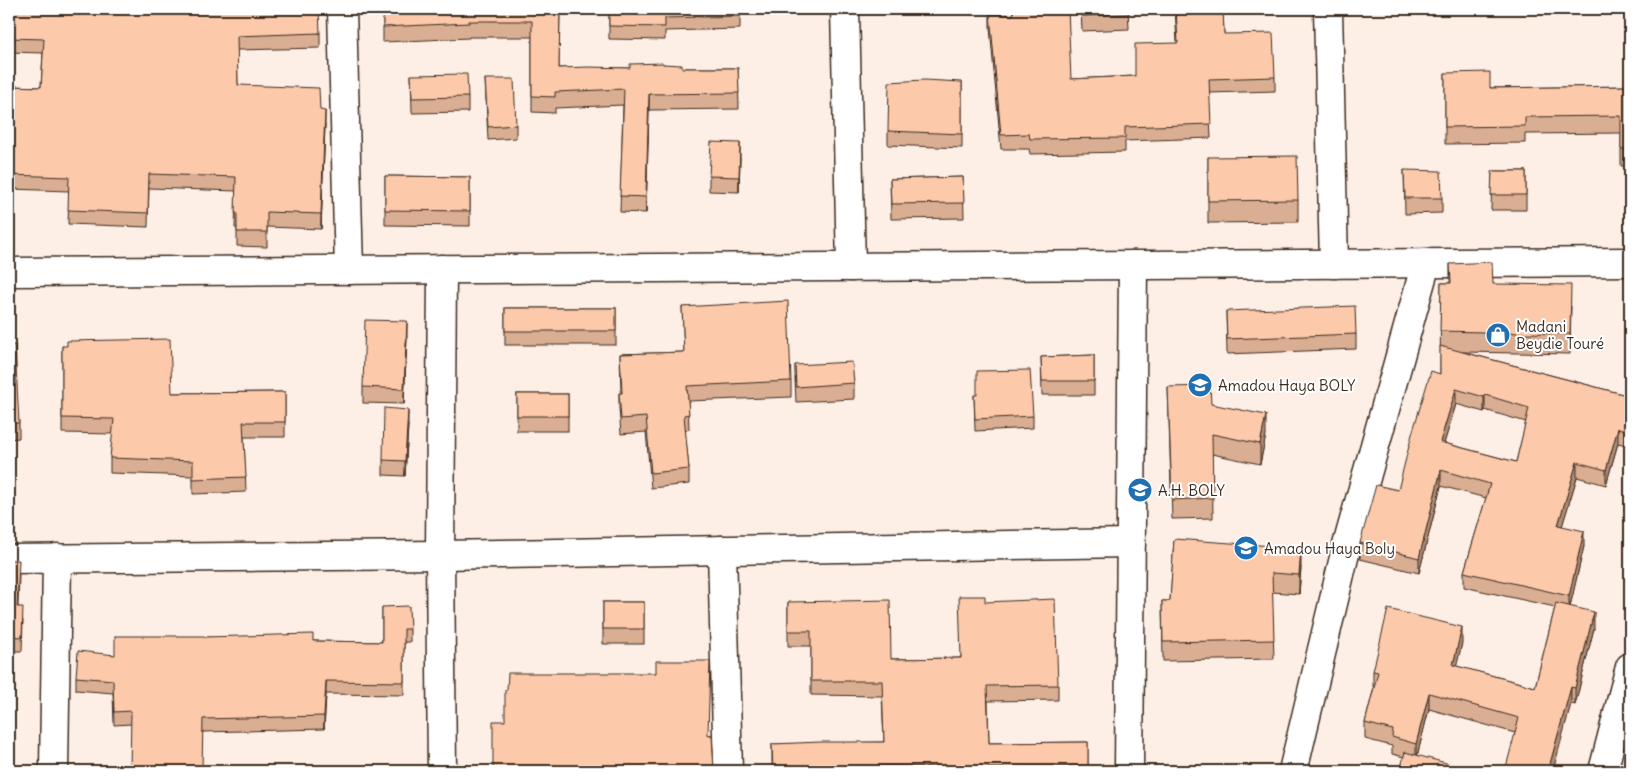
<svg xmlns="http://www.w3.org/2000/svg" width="1639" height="780" viewBox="0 0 1639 780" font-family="Delius,sans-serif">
<rect width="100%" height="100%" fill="#feefe6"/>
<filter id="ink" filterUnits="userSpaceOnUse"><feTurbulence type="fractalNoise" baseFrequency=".02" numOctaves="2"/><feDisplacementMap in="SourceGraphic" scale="10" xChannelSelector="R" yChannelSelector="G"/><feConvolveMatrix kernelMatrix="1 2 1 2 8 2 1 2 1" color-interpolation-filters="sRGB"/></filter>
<g filter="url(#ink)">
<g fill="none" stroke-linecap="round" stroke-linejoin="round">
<defs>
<g id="street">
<path d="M342,9L349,270"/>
<path d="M845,9L851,267"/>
<path d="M1328,9L1334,264"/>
<path d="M442,269L440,555L442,771"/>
<path d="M722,550L728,771"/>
<path d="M9,559L440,555L1131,543"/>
<path d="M54,771L57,558"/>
<path d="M1129,771L1133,265"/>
<path d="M1293,771L1346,549L1426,263"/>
</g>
<g id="secondary">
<path d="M9,272L1630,262"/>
<path d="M1603,771L1630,667"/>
</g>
</defs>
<use href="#street" stroke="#3b2a1e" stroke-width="31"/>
<use href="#secondary" stroke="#3b2a1e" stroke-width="31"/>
<use href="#street" stroke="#fff" stroke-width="28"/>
<use href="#secondary" stroke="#fff" stroke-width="28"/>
</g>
<g fill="#d9ae93" stroke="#3b2a1e" fill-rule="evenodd">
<path d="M9,9L320,33V48L237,50L238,85L320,110L325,125L321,229L267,227V247L237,246V228H235L236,191L149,188L148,227L68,224L69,191L9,189V86L41,87L43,53L9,52Z"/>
<path d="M383,9H560L559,68H630L663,64L682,68H738L739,109L649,110L646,213L620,212L623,105L555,108V113L532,112V37H469V38L383,42Z"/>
<path d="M609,9H740V29L665,31V40L609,39Z"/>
<path d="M1081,9H1128L1129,29L1082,31Z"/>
<path d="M1175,9H1223L1224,34L1275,77V91L1209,93L1211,138L1125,141V152L1030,154L1029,149H1001L990,28V14L1071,79L1135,76L1177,43Z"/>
<path d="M1445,73L1490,88L1630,86V166H1621V133L1525,134V143L1445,144Z"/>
<path d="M411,75L468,97V112L412,113Z"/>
<path d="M485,79L516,125V138L488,140Z"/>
<path d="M962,82V148L888,145V131Z"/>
<path d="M1208,157L1298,200V222L1208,223Z"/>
<path d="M740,158L739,192L709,191V176Z"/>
<path d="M1404,170L1442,198V213L1405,214Z"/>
<path d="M1492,171H1526V210H1491Z"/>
<path d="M385,176L470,177V226L385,225Z"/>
<path d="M963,177L964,218L891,219L890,179Z"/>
<path d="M1450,264L1493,284L1571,306L1570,354L1463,352L1630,396L1626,445L1618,443L1606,485L1577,477L1562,526L1584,546L1570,606L1594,628L1575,705L1571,704L1515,733L1429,709L1417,756L1404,757L1392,754V746L1365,739V723L1374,687H1373V671L1462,643L1456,666L1535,687L1555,607L1464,587V572L1486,498L1441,486L1419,573L1360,559V543L1398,490L1440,374L1441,283H1450ZM1456,404L1484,412L1485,410L1526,422L1516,462L1444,443Z"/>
<path d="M682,307L791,381V397L688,401L689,429L685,430L689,469V484L651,488L646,432L621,434L619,408V393H621L620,354L684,352Z"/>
<rect x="505" y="308" width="111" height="37"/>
<path d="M1226,311L1356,334V349L1227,354Z"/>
<path d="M407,337L404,404L363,403V387Z"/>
<path d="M9,345L19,423V438L9,439Z"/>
<path d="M62,346L172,393L285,392V437H244L246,492L193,494V476L110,473V458L113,434L62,433Z"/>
<path d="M1094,355V395H1042L1041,357Z"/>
<path d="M795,365L854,383V399L796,402L795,380Z"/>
<path d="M1168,387L1211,404L1266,435L1260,464L1212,454L1213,518L1172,519Z"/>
<rect x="517" y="394" width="51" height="37"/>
<path d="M974,395L1033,416V428L975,431Z"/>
<path d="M408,425L405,476L383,475V460Z"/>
<path d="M1174,539L1301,567L1299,594L1272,592L1274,659L1163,661L1162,601H1170Z"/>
<path d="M9,560L19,575L18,607L23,621L22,651H9Z"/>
<rect x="603" y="602" width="41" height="42"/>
<path d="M788,602L891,659L960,658L985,602L1058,685V700L988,701L989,743L1088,742V771H772V744L884,742L882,696L811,695V646H788Z"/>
<path d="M382,607L410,629V642H404V695L326,694L324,729L203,732L131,724L114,725L113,693L76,690V677L115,655L205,637L313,641L382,642Z"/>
<path d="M708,735H712L714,771H493Z"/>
</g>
<g fill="#b08d78" stroke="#3b2a1e">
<path d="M649,94V110L646,213V197Z"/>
<path d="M325,111V125L321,229V214Z"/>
<path d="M740,143V158L739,192V177Z"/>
<path d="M407,321V337L404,404V389Z"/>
<path d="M1456,389V404L1440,457V442Z"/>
<path d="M1485,395V410L1484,412V397Z"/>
<path d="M408,410V425L405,476V461Z"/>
<path d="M1266,415V435L1260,464V444Z"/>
<path d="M1630,416V431L1626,445V430Z"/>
<path d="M1618,428V443L1606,485V470Z"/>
<path d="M1577,462V477L1558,540V525Z"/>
<path d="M1441,470V486L1419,573V558Z"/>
<path d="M1584,531V546L1569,611V596Z"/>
<path d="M1301,548V567L1299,594V575Z"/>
<path d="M1594,612V628L1575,705V688Z"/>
<path d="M1462,627V643L1453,681V665Z"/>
<path d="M326,681V694L324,729V716Z"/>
<path d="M1571,687V704L1553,771H1548Z"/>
<path d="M1429,693V709L1416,760V744Z"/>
</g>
<g fill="#fccaab" stroke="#3b2a1e" fill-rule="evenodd">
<path d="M9,9H319L320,33L237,36L238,85L319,88L320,110L325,111L321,214L267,212V232H237V213H235L236,177L149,174L148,213L68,210L69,177L9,175V86L41,87L44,39L9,38Z"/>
<path d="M383,9H560L559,68L588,67L630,68V64L663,63V64L682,65V68H738L739,93L649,94L646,197L620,196L624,89L555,92V97L532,96V21H469V23L383,27Z"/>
<path d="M609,9H740V16L665,18V27L609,26Z"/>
<path d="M1014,9H1068L1071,79L1135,76V44L1178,43L1176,9H1223L1224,34L1273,33L1275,77L1209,79L1211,124L1125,127V138L1030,139L1029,134L1001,135L990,14L1013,15Z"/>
<path d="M1082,9H1128L1129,14L1082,16Z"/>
<path d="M1490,72V88L1630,86V149H1621V116L1525,117V126L1445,127V73Z"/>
<path d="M467,74L468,97L412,98L411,75Z"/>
<path d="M485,79H514L516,125L488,127Z"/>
<path d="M924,80L962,82V134L888,131L889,82Z"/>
<path d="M711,142L740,143L739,177L709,176Z"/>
<path d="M1297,156L1298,200L1208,201V157Z"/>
<path d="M1404,170L1441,171L1442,198H1405Z"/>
<path d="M1492,171H1526V195H1491Z"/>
<path d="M385,176L470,177V211L385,210Z"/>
<path d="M963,177L964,203L891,204L890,179Z"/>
<path d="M1492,262L1493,284L1571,285L1570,334L1440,331L1441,283H1451L1450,264Z"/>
<path d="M788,301L791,381L687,386L689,414L684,415L689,469L651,473L646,417L621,419L619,393H622L620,354L684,352L682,307Z"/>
<path d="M1355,306L1356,334L1227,339L1226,311Z"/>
<rect x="505" y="308" width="111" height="23"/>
<path d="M365,320L407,321L404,389L363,387Z"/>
<path d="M170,339L172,393L285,392V422H243L246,477L193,479V461L110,458L114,419L62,418V346H67V341Z"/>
<path d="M9,345H15L19,423H9Z"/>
<path d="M1440,346L1630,396V416L1626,430L1618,428L1606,470L1577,462L1558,525L1584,531L1569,596L1464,572L1490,484L1441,470L1419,558L1360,543L1376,485L1398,490L1412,434L1431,371L1440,374ZM1456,389L1484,397L1485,395L1529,408L1516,462L1440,442Z"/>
<path d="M1094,355V381H1042L1041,357Z"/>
<path d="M852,362L854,383L796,387L795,365Z"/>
<path d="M1030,370L1033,416L975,419L974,395H977V371Z"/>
<path d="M1210,386L1211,404L1266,415L1260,444L1212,434L1213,498L1172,500L1168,387Z"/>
<rect x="517" y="394" width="51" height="22"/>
<path d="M384,408L408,410L405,461L383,460Z"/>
<path d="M1174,539L1301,548L1299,575L1272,573L1274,640L1163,642L1162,601H1170Z"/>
<path d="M9,560H19L17,607H23L22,637L9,636Z"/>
<path d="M959,596H985V602L1055,599L1058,685L987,686L989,743L1088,742V766L998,768L881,766V769L773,770L772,744L821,742H884L882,681H811V631H788V602L890,600L891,659L961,658Z"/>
<rect x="603" y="602" width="41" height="27"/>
<path d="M1556,603L1594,612L1575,688L1571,687L1548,771H1505L1519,718L1429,693L1416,744L1392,737L1393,730L1365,723L1378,672L1373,671L1388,609L1462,627L1453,665L1535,687Z"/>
<path d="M409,606L410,629H404V682L326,681L324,716L203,719L202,771H130L131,711L114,712L113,680L76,677L78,651L115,655V636H204L205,637L313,634V641L382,642V607Z"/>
<path d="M656,661H710L708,735H712L714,771H493V721H505V690H507L508,673H656Z"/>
<path d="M1405,752L1476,771H1400Z"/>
<path d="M1331,769L1340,771H1330Z"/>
</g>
</g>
<defs>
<symbol id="shop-disc" viewBox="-11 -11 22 22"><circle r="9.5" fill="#1f6fb2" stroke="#fff"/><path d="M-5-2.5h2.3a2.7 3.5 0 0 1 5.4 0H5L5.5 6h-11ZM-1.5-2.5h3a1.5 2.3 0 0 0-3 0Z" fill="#fff"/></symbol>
<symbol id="school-disc" viewBox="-11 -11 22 22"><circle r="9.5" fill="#1f6fb2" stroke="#fff"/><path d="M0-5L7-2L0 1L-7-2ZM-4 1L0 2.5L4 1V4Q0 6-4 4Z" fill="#fff"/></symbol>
</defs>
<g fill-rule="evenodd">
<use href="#shop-disc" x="1484" y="321" width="28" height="28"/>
<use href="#school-disc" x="1186" y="371" width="28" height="28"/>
<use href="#school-disc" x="1126" y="476" width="28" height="28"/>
<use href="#school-disc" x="1232" y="534" width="28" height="28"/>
</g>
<g text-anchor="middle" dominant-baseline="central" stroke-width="4" stroke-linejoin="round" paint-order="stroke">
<g font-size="15" fill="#3b2a1e" stroke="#fff" text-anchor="start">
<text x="1516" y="326">Madani<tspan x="1516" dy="17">Beydie Touré</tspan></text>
<text x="1218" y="385">Amadou Haya BOLY</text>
<text x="1158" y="490">A.H. BOLY</text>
<text x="1264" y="548">Amadou Haya Boly</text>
</g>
</g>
<rect width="1639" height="780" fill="none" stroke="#fff" stroke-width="30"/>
<rect x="15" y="15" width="1609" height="750" fill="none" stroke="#3b2a1e" stroke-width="2" filter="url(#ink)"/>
</svg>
